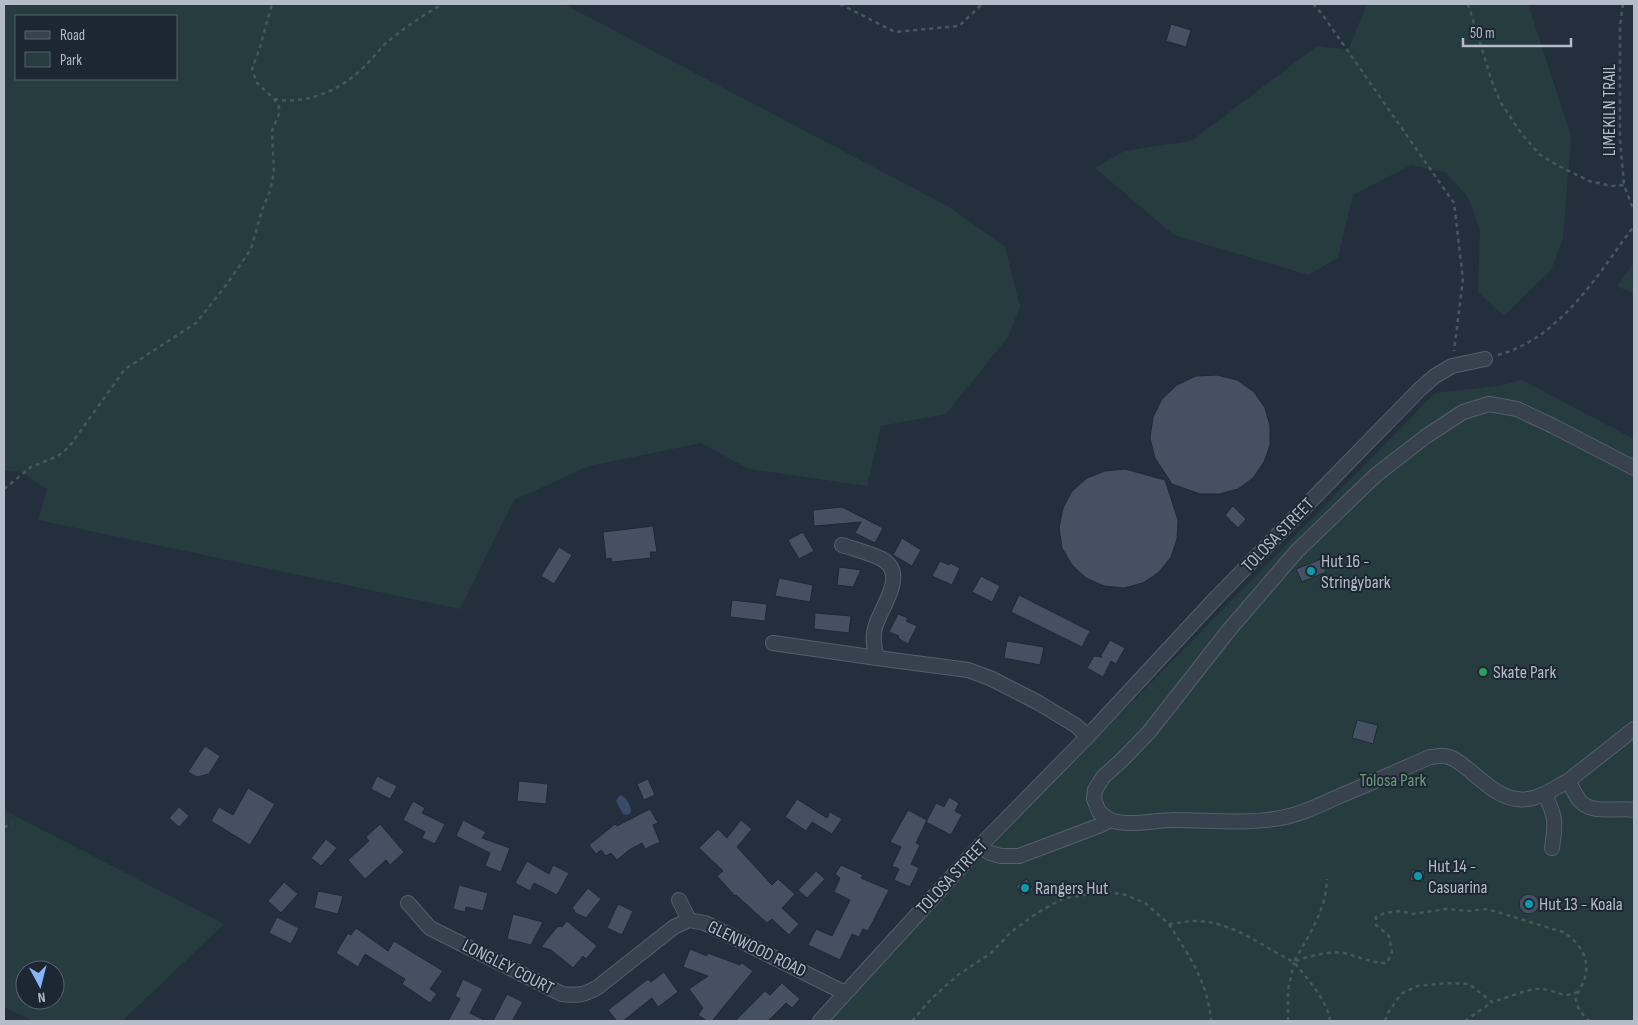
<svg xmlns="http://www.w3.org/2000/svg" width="1638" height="1025" viewBox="0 0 1638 1025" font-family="'Sofia Sans Condensed',sans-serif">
<rect width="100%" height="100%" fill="#242f3e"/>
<g fill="#263c3f" fill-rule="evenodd">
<path d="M4,4H564L951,208L1005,247L1020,307L1008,337L946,414L881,426L867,486L749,469L701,443L589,466L514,500L460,609L38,520L47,489L21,472L4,471ZM176,16V79H16V16Z"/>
<path d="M1367,4H1528L1571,136L1563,239L1551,270L1504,316L1478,292L1480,230L1468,197L1445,172L1411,165L1353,195L1338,257L1309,275L1174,235L1095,168L1124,151L1191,141L1317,46L1348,50Z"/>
<path d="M1634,263V294L1617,286Z"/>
<path d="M1522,380L1634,439V1021H828L855,990L986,851L1435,393L1498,386Z"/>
<path d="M4,810L224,924L122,1021H34L4,1007ZM25,970H55V1000H25Z"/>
</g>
<path fill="#394c67" d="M620,795C626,796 631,806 631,812L628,815L623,814L616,801Z"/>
<g fill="#455162" stroke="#1f2835">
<path d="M1171,24L1191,30L1186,47L1166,41Z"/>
<path d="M1217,375L1237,380L1254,392L1265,408L1270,426V445L1264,462L1253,478L1238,489L1219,494H1200L1172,484L1155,458L1150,438L1153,417L1162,399L1177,385L1196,376Z"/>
<path d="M1125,469L1165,480L1178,520L1177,539L1171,557L1159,572L1143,583L1124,588L1104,586L1086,578L1072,565L1062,548L1059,528L1063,508L1072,491L1087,478L1105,471Z"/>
<path d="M1233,506L1246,519L1238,528L1225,515Z"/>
<path d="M842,507L883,528L875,543L855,533L861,522L814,526L813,510Z"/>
<path d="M653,526L657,552H650L651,558L612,562L611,558L606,559L603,532Z"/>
<path d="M803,532L814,551L799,559L788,540Z"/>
<path d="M902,538L921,550L912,566L893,555Z"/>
<path d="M559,547L572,555L554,584L541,576Z"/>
<path d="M1321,559L1326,572L1302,582L1296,569Z"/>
<path d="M940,561L949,565L950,563L960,568L952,585L932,576Z"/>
<path d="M839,567L861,570L853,587L837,585Z"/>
<path d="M981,576L1000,586L992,602L972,592Z"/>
<path d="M779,578L813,585L810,602L775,596Z"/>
<path d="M1019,595L1090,631L1082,647L1011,612Z"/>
<path d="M732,600L767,604L765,621L730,617Z"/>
<path d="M815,613L851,616L849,633L814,629Z"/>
<path d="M898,614L908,618L906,621L917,626L908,644L898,638L899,636L889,632Z"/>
<path d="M1110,640L1125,648L1116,664L1111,661L1103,677L1087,668L1094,656L1102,657H1100Z"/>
<path d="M1007,641L1044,647L1040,665L1004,658Z"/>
<path d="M1357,720L1378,725L1373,744L1352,738Z"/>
<path d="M205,746L220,756L209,774L197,777L188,772Z"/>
<path d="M377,776L397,786L390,799L371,789Z"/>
<path d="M648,779L655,795L644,800L637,784Z"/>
<path d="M519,781L548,784L546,804L517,801Z"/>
<path d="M248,788L275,804L250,845L211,821L219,807L233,815Z"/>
<path d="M949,797L959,803L955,811L962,815L951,835L926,822L936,803L944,807Z"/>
<path d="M797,799L827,818L830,812L842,819L832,834L812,822L806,831L785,817Z"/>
<path d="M413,801L425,808L422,813L445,824L435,844L422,838L425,832L403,820Z"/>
<path d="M179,807L189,816L179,827L169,818Z"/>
<path d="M650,809L658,823L653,825L660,842L645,849L642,843L629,850L617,860L611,853L606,856L601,850L596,854L589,845L615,824L617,826Z"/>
<path d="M908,810L927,820L916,843L920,845L911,864L919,868L910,887L894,880L899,869L892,866L901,847L890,842Z"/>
<path d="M463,820L486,832L482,838L510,848L501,872L485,866L490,853L456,836Z"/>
<path d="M741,820L752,829L737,847L772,885L778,879L795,894L782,908L799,924L789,935L772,919L767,923L736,895L735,896L717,876L723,871L699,848L718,829L727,838Z"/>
<path d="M380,824L404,852L390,865L386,860L365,879L348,860L369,841L366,837Z"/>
<path d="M326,839L337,848L321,866L311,858Z"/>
<path d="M527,861L549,874L553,865L569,873L557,895L534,883L530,891L515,883Z"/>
<path d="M841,865L863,875L861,878L889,890L868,931L863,929L859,937L852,934L840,960L808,945L816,929L832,936L850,900L834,892L840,878L835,874Z"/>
<path d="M1412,870L1425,871L1423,882L1410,880Z"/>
<path d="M816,871L825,879L807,898L798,890Z"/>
<path d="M1027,879L1033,890L1023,896L1016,886Z"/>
<path d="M284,882L298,894L281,913L268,901Z"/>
<path d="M459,885L488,893L483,911L466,907L465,912L453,909Z"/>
<path d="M588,888L601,899L586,918L574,912L575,911L572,908Z"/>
<path d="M318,891L343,896L338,914L314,908Z"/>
<circle cx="1529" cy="904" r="10"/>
<path d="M618,904L633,911L622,935L607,928Z"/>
<path d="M513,914L543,922L531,945L507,939Z"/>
<path d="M277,917L299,928L291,944L269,933Z"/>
<path d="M567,921L597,946L586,959L583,956L573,968L551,950L541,947L558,926L562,927Z"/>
<path d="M356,928L388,951L394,941L443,971L430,989L437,994L430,1003L402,984L405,979L365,954L358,967L336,953L348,933L351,935Z"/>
<path d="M690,949L707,956L708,953L740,965L742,963L753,971L712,1021H707L698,1015L703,1008L689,989L708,976L683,967Z"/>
<path d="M664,972L678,992L658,1007L652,998L623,1021H617L608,1010L648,979L651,982Z"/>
<path d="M463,979L483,989L470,1013L486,1021H448L460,999L455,996Z"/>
<path d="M782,983L800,999L792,1008L786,1003L768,1021H735L765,991L770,995Z"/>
<path d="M507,994L523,1002L512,1021H493Z"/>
</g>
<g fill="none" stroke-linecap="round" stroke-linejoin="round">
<defs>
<g id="minor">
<path d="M842,545C854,549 870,553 882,559C909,575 880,607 875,628C872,639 874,648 877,658"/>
<path d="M773,643L877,658L968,670L990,678L1039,703L1075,725L1088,736"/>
<path d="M1568,781L1634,729"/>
<path d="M1545,794C1556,818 1556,822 1552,848"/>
<path d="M1110,820L1099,812L1094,799L1095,790L1103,777L1123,759L1149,732L1229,630L1297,551L1376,475L1425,437L1463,412L1489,404L1517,409L1553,426L1634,468"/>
<path d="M980,846L990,853L1001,856H1019L1101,825L1110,820C1130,827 1154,820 1174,820C1207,820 1241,824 1274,819C1298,816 1320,805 1342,795C1371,783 1400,770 1430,757C1435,757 1440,755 1445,756C1454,757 1461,764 1468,769C1487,785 1506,805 1533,798C1546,795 1556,787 1568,781C1572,787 1575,795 1580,801C1592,815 1618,807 1634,810"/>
<path d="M679,900L689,920"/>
<path d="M408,903L430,928L562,994C576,996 585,995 598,987L674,927L689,920L705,923L845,993"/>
<path d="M820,1021L980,846L1088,736L1216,598L1420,389L1435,376L1452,366L1485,359"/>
</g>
</defs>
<use href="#minor" stroke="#565f6c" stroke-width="16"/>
<g stroke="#44595c" stroke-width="2.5" stroke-dasharray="4 4" stroke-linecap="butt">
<path d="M840,4L895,32L959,26L982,4"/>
<path d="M1313,4L1322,14L1454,203L1463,279L1454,351"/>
<path d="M1468,4L1493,85L1501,103L1521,133L1539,154L1557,165L1589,181L1612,186L1624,185L1634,211"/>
<path d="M1623,4L1620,26V140L1624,185"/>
<path d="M274,99C308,105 341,90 365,66C372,59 379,50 386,43C404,28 423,15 443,4"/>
<path d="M1498,355C1561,338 1598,274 1634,226"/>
<path d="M4,489L31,467L58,456L69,447L125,369L196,323L227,284L251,249L262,210L270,191L274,172L272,131L279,114V107L274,99L257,83L252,69L260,47L272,4"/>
<path d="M4,827L12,824"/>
<path d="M1169,924C1189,956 1208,982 1211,1021"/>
<path d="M912,1021L932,998L958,975L991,953L1011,932L1037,913L1062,899L1095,893L1109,892L1126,895L1145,903L1169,924C1178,923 1187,921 1196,921C1232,921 1263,947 1294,962C1309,934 1326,911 1327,879"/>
<path d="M1288,1021V990L1294,962"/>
<path d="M1330,1021C1327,999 1307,979 1294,962C1306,956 1331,951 1344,953C1360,957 1371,963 1387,963L1392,952L1389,936L1376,925V917L1385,913L1401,911L1413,914L1445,909L1469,911L1487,909L1563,932C1581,943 1591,960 1584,981C1582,986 1577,993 1576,999C1576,1008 1584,1017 1590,1021"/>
<path d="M1385,1021L1388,1013L1401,994L1417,986L1448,983L1469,984L1492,1002C1503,999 1528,989 1538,989C1555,988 1564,1002 1580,990"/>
<path d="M1465,1021L1492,1002"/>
</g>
<use href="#minor" stroke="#38414e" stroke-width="14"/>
</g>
<g fill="#0f9aa8" stroke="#1d2633" stroke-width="2">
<circle cx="1311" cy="571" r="5"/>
<circle cx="1418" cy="876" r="5"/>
<circle cx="1025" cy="888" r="5"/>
<circle cx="1529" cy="904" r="5"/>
</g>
<circle fill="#2e9e5b" stroke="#1d2633" stroke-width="2" cx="1483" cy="672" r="5"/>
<g text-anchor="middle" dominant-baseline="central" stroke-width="4" stroke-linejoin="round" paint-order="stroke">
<g font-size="18" fill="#b4bcc9" stroke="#1d2633">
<text transform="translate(1609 110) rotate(-90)">LIMEKILN TRAIL</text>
<text transform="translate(1278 535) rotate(-46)">TOLOSA STREET</text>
<text transform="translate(952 877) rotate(-47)">TOLOSA STREET</text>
<text transform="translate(757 949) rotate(26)">GLENWOOD ROAD</text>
<text transform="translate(508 967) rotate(27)">LONGLEY COURT</text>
</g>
<g font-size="18" fill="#b4bcc9" stroke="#1d2633" text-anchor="start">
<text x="1321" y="561">Hut 16 -<tspan x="1321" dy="21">Stringybark</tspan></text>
<text x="1493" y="672">Skate Park</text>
<text x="1428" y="866">Hut 14 -<tspan x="1428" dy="21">Casuarina</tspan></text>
<text x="1035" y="888">Rangers Hut</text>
<text x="1539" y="904">Hut 13 - Koala</text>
</g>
<g font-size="18" fill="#6b9a76" stroke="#1d2633">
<text x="1393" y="780">Tolosa Park</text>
</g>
</g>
<rect width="1638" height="1025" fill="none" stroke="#b4bcc9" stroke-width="10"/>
<rect x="15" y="15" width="162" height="65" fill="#1d2633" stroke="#59626f"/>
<rect x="25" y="31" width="25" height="8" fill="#38414e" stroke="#59626f"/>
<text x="60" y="40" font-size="15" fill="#b4bcc9">Road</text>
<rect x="25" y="52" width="25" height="15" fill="#263c3f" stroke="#59626f"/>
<text x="60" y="65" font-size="15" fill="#b4bcc9">Park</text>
<g transform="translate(40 985) rotate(173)"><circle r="24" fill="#1d2633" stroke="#59626f"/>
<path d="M0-4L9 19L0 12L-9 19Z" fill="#8ab4f8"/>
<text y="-8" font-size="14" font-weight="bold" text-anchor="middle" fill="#b4bcc9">N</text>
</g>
<path d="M1463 38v8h108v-8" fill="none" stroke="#b4bcc9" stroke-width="2.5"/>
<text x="1470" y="38" font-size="15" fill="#b4bcc9" stroke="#1d2633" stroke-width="4" paint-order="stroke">50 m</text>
</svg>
